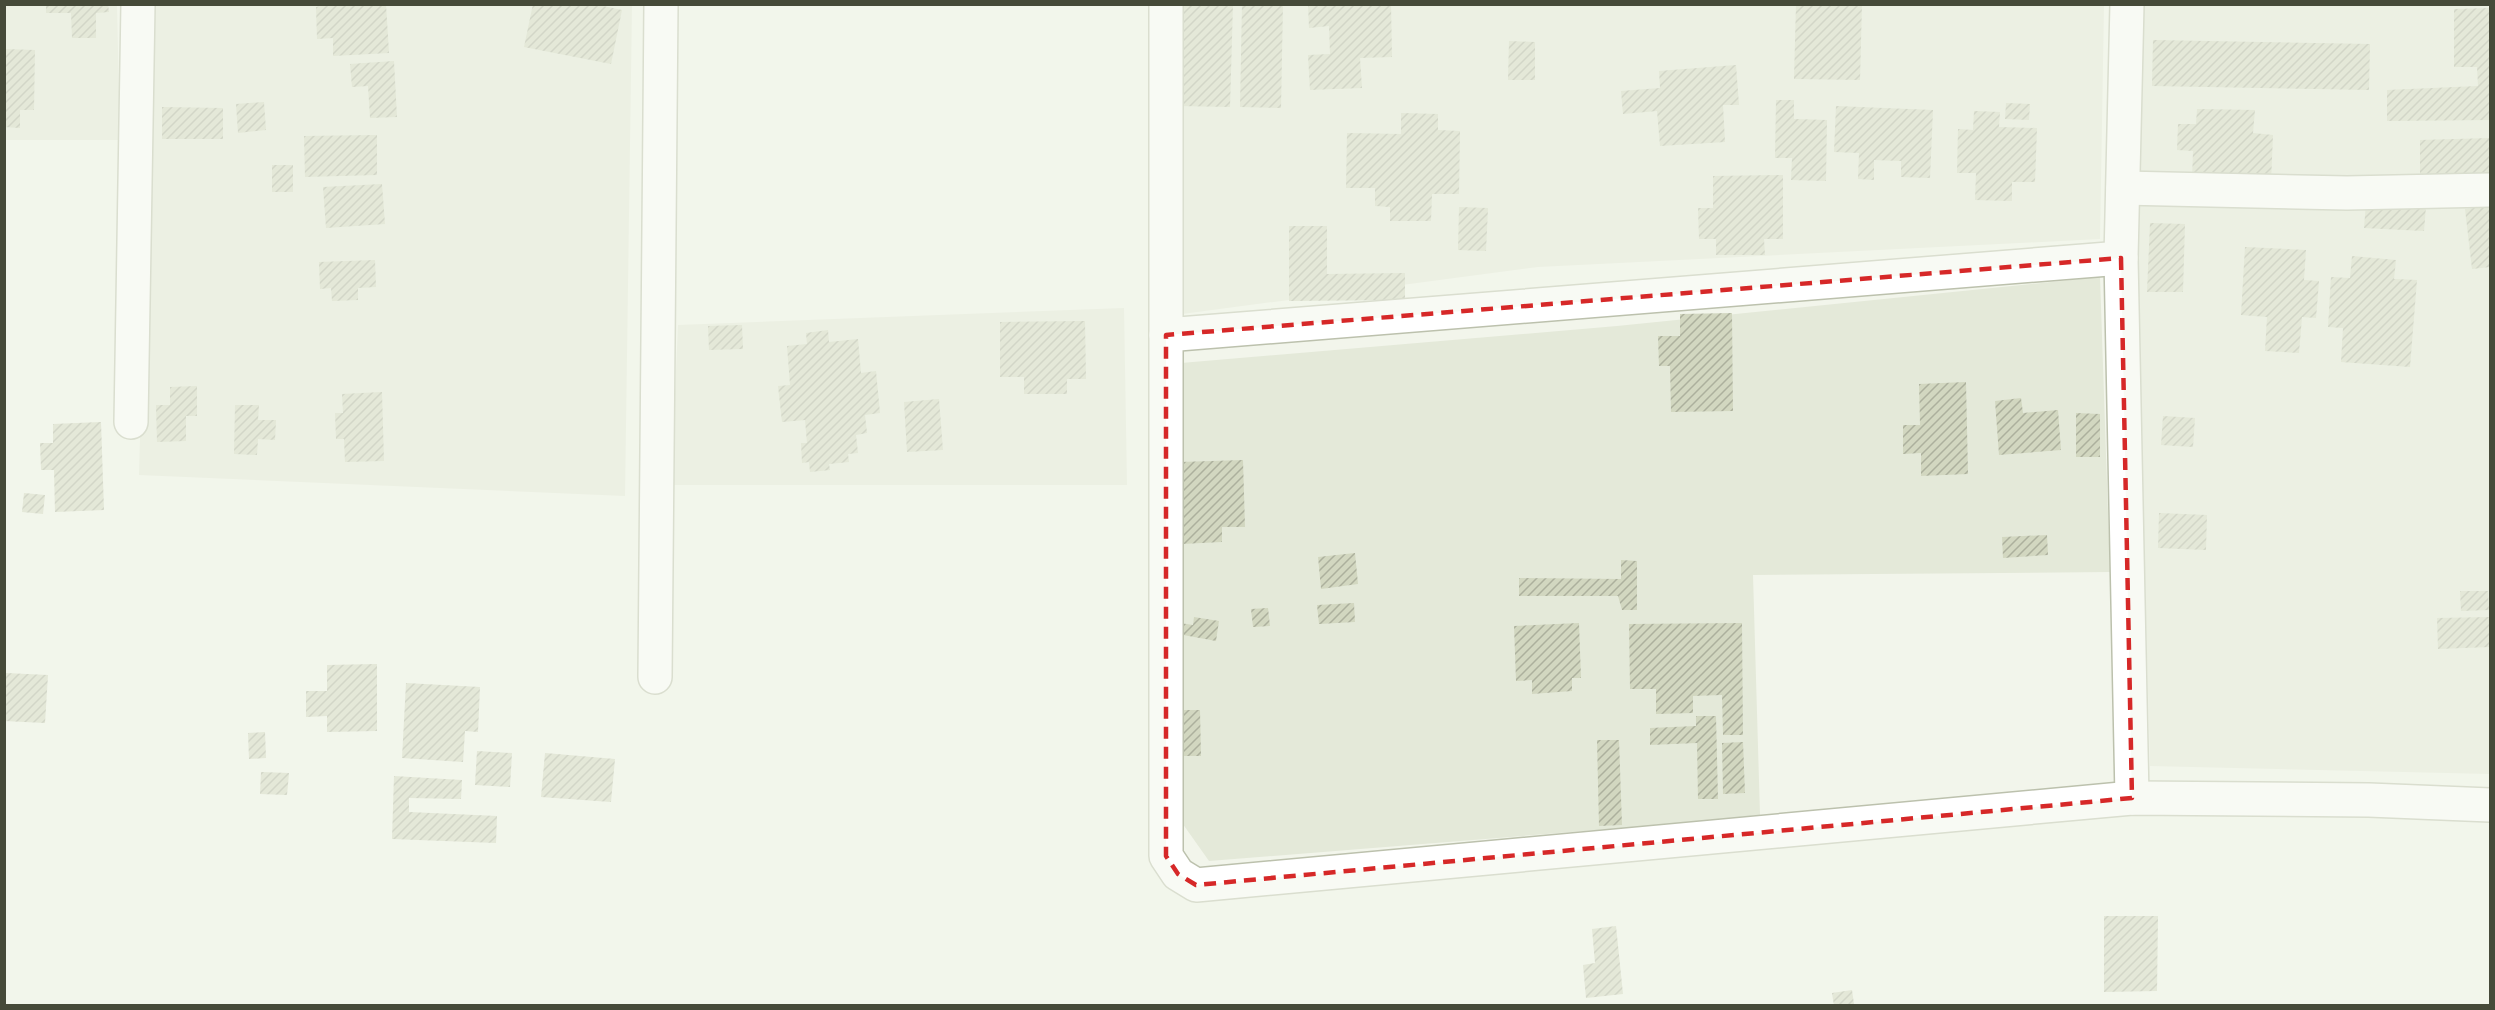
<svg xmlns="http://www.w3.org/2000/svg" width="2495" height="1010" viewBox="0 0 2495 1010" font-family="Figtree,sans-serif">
<defs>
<pattern id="building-hatch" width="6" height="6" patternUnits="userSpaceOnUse" patternTransform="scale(1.5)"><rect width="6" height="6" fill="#d2d7c0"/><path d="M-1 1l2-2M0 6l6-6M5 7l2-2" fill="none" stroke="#acb09d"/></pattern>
</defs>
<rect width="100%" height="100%" fill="#f2f5eb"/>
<g fill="#e4e9d9">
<path d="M4,5H117L120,140H5Z"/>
<path d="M152,5H632L625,496L139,475Z"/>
<path d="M1182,5H2104L2100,239L1538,267L1182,314Z"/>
<path d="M2141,5H2490V774L2150,766L2135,209Z"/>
<path d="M2100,277L2110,572L1753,575L1760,815L1647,826L1209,861L1180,820L1181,363L1617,326Z"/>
<path d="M1124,308L1127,485H671L678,325Z"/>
</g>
<g fill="url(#building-hatch)">
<path d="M46,4H108L109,12L96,13V38H72L71,13H46Z"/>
<path d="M332,4H386L389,53L333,56V38L317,39L316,7Z"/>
<path d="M533,4H594L622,10L611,64L524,47Z"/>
<path d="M1181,4H1233L1230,107L1178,106Z"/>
<path d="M1242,4H1283L1281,108L1240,107Z"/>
<path d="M1308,4H1391L1392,57L1360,58L1362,88L1310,90L1308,55L1330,54L1329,26L1309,28Z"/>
<path d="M1796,4H1862L1860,80L1794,79Z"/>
<path d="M2490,8V120L2387,121V90L2478,86L2477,67H2454V9Z"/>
<path d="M2153,40L2370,44L2369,90L2152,86Z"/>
<path d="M1509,41L1535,42V80H1508Z"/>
<path d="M4,49L35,50L34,110H20V128L4,127Z"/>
<path d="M394,61L397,117L370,118L368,86L352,87L350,64Z"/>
<path d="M1736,65L1739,105H1723L1725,142L1660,146L1657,111L1623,114L1621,91L1660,88L1659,71Z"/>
<path d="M1776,100H1794V119L1827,120L1826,181L1791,180L1792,158H1775Z"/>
<path d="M264,102L266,130L238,133L236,104Z"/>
<path d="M2006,103L2030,104L2029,120L2005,119Z"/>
<path d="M1836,106L1933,110L1930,178L1901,177V161L1874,160V180L1858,179L1859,153L1834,152Z"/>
<path d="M162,107L223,108V139H162Z"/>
<path d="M2197,109L2255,110L2253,133L2273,135L2271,182L2192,180L2193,151L2177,150L2178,124H2196Z"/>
<path d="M1974,111L2000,112L1999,127L2037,128L2035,182H2012V201L1975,200L1976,173H1957L1958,129L1973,130Z"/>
<path d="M1401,113L1438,114V130L1460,131L1459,194H1432L1431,221H1390V207L1375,206V188H1346L1347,133L1401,134Z"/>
<path d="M377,135V175L305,177L304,136Z"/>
<path d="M2490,138V173L2420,175V140Z"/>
<rect x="272" y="165" width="21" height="27"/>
<path d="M1783,175V239H1764L1765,255H1716V239H1699L1698,208H1713V176Z"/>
<path d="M382,184L385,224L326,228L323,187Z"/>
<path d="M2366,203L2426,206L2424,231L2364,228Z"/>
<path d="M2490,206V267L2472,269L2465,209Z"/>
<path d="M1459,207L1488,208L1486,251L1458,250Z"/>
<path d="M2150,223L2185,224L2183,292H2147Z"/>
<path d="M1289,226H1327V274L1405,273V300L1289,301Z"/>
<path d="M2245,247L2306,250L2304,280L2319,281L2316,318L2302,317L2299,353L2265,351L2267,317L2241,315Z"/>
<path d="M2352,256L2396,260L2394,279L2417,280L2410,367L2341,362L2343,328L2328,327L2331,277L2350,278Z"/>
<path d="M375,260L376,287L358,288V300L332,301L331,288L320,289L319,262Z"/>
<path d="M1732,313L1733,411L1671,412L1670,366H1659L1658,336H1680V314Z"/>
<path d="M1085,321L1086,379H1067V394H1024V377H1000V322Z"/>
<path d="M742,325L743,349L709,350L708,326Z"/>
<path d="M828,330L829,342L858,339L861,373L876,371L880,413L865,415L867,433L856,435L858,453L848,454L849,462L829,464L830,470L810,472L809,462L802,463L801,443H807L805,420L782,422L778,386L790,385L787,346L807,344L806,333Z"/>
<path d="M1966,382L1968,474L1921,476V453L1903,454V425H1920L1919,384Z"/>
<path d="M197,386V416H186V441L157,442L156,405H170V387Z"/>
<path d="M382,392L384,461L345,462L344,439H336L335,413H343L342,394Z"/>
<path d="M2021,398L2023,413L2058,410L2061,450L1999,455L1995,401Z"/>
<path d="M939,399L943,450L907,452L904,402Z"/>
<path d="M235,405H259L258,420H276L275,440L258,439L257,455L234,454Z"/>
<path d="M2076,413L2100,414V457H2076Z"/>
<path d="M2163,416L2195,418L2193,447L2161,445Z"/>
<path d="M101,422L104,510L55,512L54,470H41L40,443H53V424Z"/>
<path d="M1243,460L1245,527H1222V542L1182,544L1179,462Z"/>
<path d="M24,493L45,495L43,514L22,512Z"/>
<path d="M2159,513L2207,515L2206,550L2158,548Z"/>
<path d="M2047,535L2048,555L2003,558L2002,537Z"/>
<path d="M1355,553L1358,584L1321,589L1318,557Z"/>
<path d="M1621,560L1637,561V610H1622L1618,596H1519V578L1621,579Z"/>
<path d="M2460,591H2488L2489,610L2461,611Z"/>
<path d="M1354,603L1355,622L1319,624L1317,605Z"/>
<path d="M1268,608L1270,626L1253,627L1251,609Z"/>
<path d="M1194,617L1219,621L1216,641L1178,634L1180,623L1193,625Z"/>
<path d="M2490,617V647L2438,649L2437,618Z"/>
<path d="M1579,623L1581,678H1572V691L1532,694V680L1516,681L1514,626Z"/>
<path d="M1742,623L1743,735H1723L1722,695L1693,696V713L1656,714V689H1630L1629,624Z"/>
<path d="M377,664V731L327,732V716L306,717V691H327V665Z"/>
<path d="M6,673L48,675L45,723L4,721Z"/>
<path d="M406,683L480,687L478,732L465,731L463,762L402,758Z"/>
<path d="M1176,710H1200L1201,756H1176Z"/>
<path d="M1696,716H1716L1718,799H1698L1697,743L1650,745V728L1696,726Z"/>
<path d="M265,732L266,758L249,759L248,733Z"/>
<path d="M1597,740H1619L1622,825L1599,826Z"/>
<path d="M1743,742L1745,793L1723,794L1722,743Z"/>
<path d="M477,751L512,753L510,787L475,785Z"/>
<path d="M545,753L615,759L611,802L541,797Z"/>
<path d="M261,772L289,773L287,795L260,794Z"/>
<path d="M394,776L462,780L461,799L409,798V812L497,816L496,843L392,839Z"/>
<path d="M2104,916H2158L2157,991L2104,992Z"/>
<path d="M1616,926L1623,994L1586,998L1583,965L1595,963L1592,929Z"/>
<path d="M1852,990L1854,1004L1834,1006L1832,993Z"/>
</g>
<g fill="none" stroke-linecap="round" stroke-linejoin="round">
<defs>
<g id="street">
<path d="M1166,4V856L1178,874L1196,885L2132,798L2369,800L2490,805"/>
<path d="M2127,4L2121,258L2132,798"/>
<path d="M2123,188L2347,193L2490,190"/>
<path d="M1166,335L2121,258"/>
<path d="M131,422L138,4"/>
<path d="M655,677L661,4"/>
</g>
</defs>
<use href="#street" stroke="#bcc1ad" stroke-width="36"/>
<use href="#street" stroke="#fff" stroke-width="33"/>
</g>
<path d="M0 0H2495V1010H0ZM2121,258L2132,798L1196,885L1178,874L1166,856V335Z" fill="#f2f5eb" fill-opacity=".55" fill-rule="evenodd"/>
<path fill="none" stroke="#d62828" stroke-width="4.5" stroke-dasharray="12 8" stroke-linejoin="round" d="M2121,258L2132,798L1196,885L1178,874L1166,856V335Z"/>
<rect width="2495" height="1010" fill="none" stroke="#464a39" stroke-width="12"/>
</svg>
